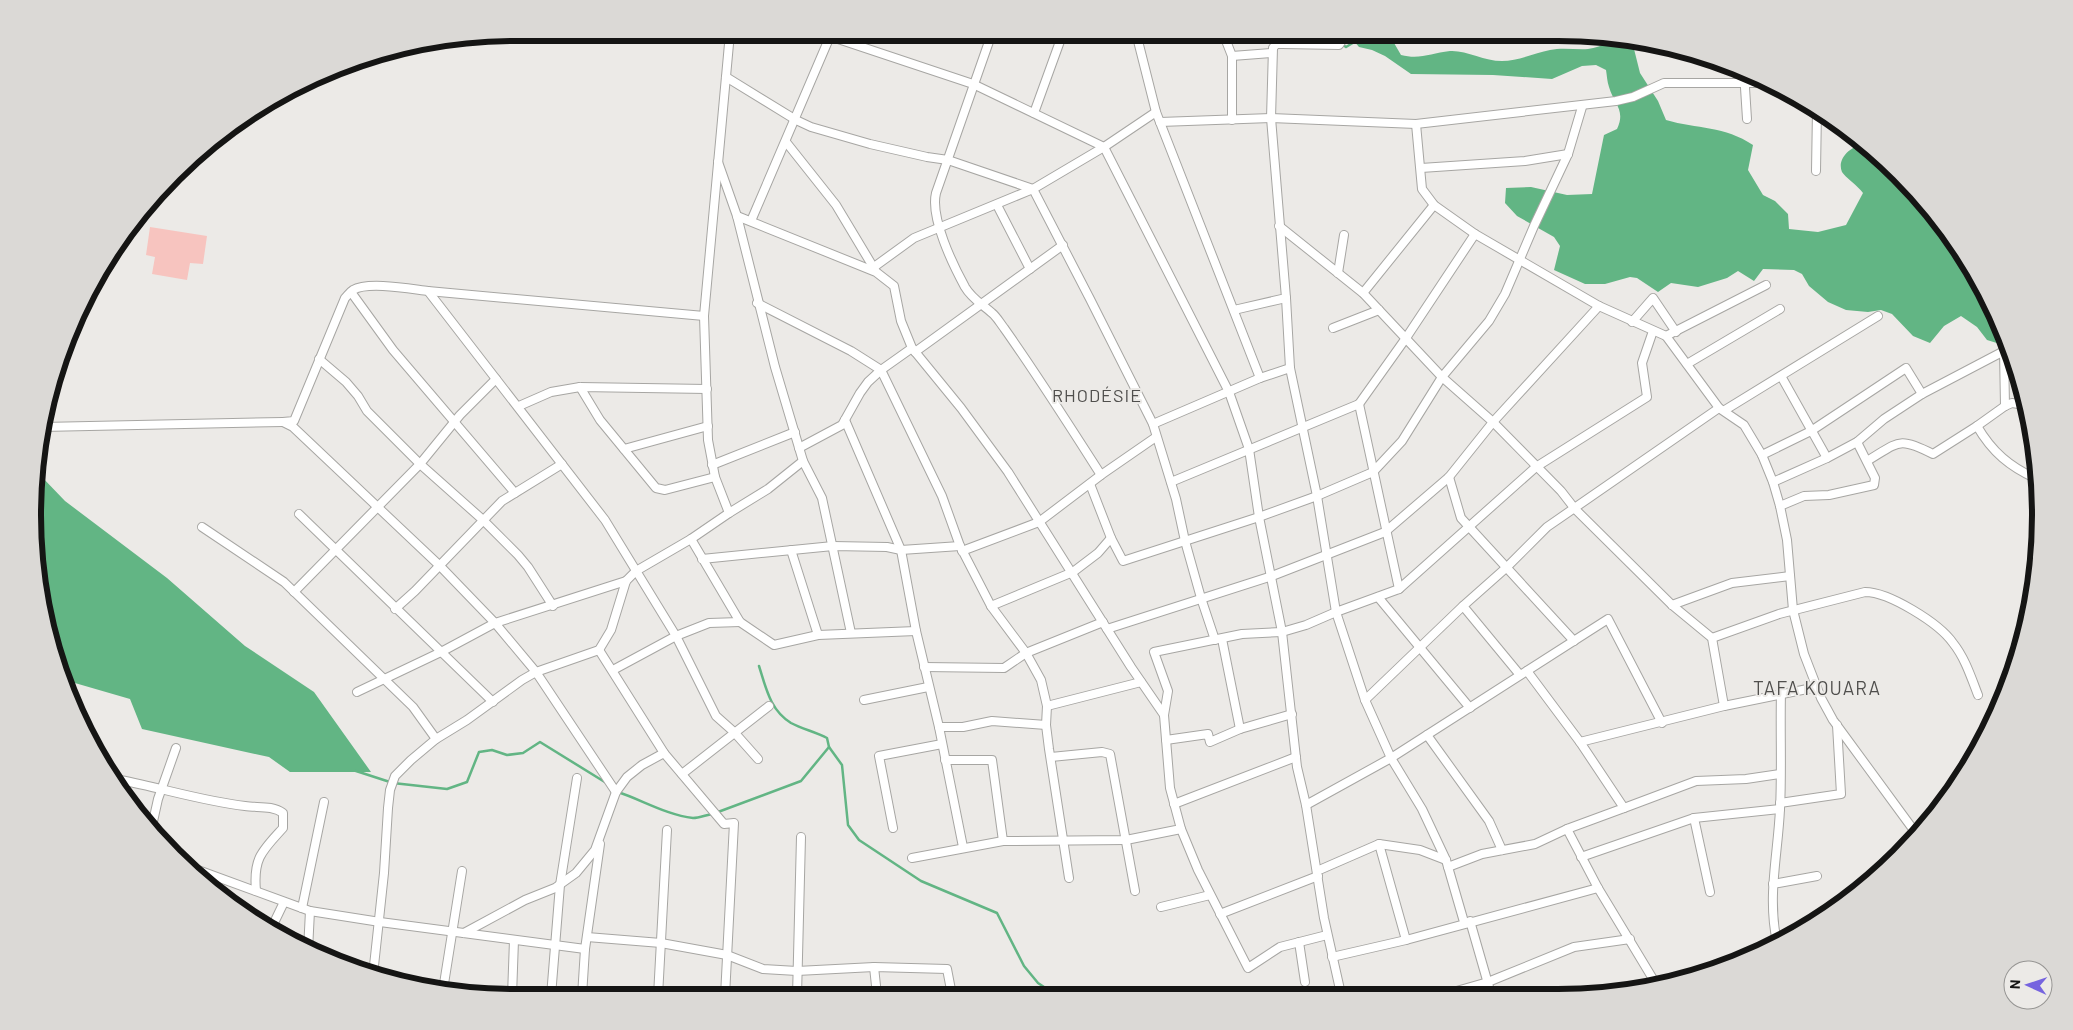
<svg xmlns="http://www.w3.org/2000/svg" width="2073" height="1030" viewBox="0 0 2073 1030" font-family="Barlow,sans-serif">
<rect width="100%" height="100%" fill="#eceae7"/>
<g fill="#f7c4bf">
<path d="M150,227L207,236L203,264L190,263L187,280L152,274L155,257L146,255Z"/>
<path d="M109,256L114,257L115,260C110,275 104,291 88,295Z"/>
</g>
<g fill="#62b584">
<path d="M1359,33H1386L1390,36L1401,55C1420,60 1431,53 1450,51C1466,50 1484,61 1502,61C1518,61 1535,53 1550,50C1563,47 1576,50 1588,49C1606,47 1612,37 1632,41L1640,73L1658,101L1666,120C1697,129 1725,126 1753,145L1748,170L1763,195L1775,201L1788,214L1789,229L1818,232L1846,225L1863,193C1858,186 1845,177 1842,172C1836,158 1853,144 1865,145L1921,197L1976,274L2006,341L2000,344L1987,340L1977,327L1961,316L1944,326L1930,343L1913,336L1892,314L1881,310L1868,312L1846,310L1828,302L1809,286L1802,274L1794,270L1763,269L1754,281L1738,271L1727,278L1698,287L1671,283L1658,292L1637,278L1630,277L1605,284H1585L1554,270L1560,246L1554,237L1517,216L1505,203L1506,188L1531,187L1567,195L1592,194L1604,135L1617,129C1626,110 1614,104 1609,87C1607,81 1607,76 1606,70L1596,65L1582,66L1552,79L1493,75L1411,74L1385,56L1372,50L1359,47L1353,40Z"/>
<path d="M40,475L65,501L167,578L245,646L314,692L371,772H290L269,757L142,729L130,699L68,681L37,578Z"/>
</g>
<g fill="none" stroke-linecap="round" stroke-linejoin="round">
<g stroke="#62b584" stroke-width="2.5">
<path d="M1318,33L1333,38L1346,47L1356,41"/>
<path d="M759,666C766,688 770,710 791,723C802,729 816,732 827,738L829,747L842,765L848,825L859,840L921,881L997,913L1024,966L1038,983L1056,995"/>
<path d="M356,771L393,783L447,789L467,782L479,752L492,750L507,755L523,753L540,742L608,784"/>
<path d="M618,792C642,800 667,815 693,818C699,818 706,815 712,814"/>
<path d="M718,812L801,781L829,747"/>
</g>
<defs>
<g id="minor">
<path d="M820,33L973,84L1104,147L1229,392L1249,449L1259,517L1282,632L1297,767L1306,805L1324,918L1341,994"/>
<path d="M992,33L936,193C930,218 953,265 965,287C972,299 982,304 992,313C997,317 1000,323 1004,328C1038,376 1069,425 1101,475"/>
<path d="M1136,33L1156,112L1260,378"/>
<path d="M1223,33L1232,56V120"/>
<path d="M1232,56L1271,53"/>
<path d="M1744,72L1747,119"/>
<path d="M726,77L796,120L811,127L870,144L927,157L948,160L1033,189L1090,299L1153,424L1176,499L1185,541L1201,598L1215,640"/>
<path d="M1034,113L1063,33"/>
<path d="M1160,122L1271,118L1416,124L1616,101L1633,97L1664,83H1773"/>
<path d="M1416,124L1422,189L1434,205L1475,234L1599,306L1666,336L1719,408L1744,425L1762,455L1773,482L1780,506L1787,540L1793,610L1804,654L1821,698L1833,720L1918,836"/>
<path d="M786,142L836,205L875,270"/>
<path d="M718,162L737,216L775,367L803,461L822,498L851,633"/>
<path d="M1421,168L1525,161L1568,154"/>
<path d="M1816,171L1817,110"/>
<path d="M997,205L1030,269"/>
<path d="M737,216L876,272L894,286L901,321L912,348L881,370L868,382L860,393L842,425L799,448"/>
<path d="M751,221L831,34"/>
<path d="M1279,226L1363,293L1442,377L1493,422L1561,491L1575,509L1672,605L1712,638L1724,706"/>
<path d="M874,267L914,238L1033,189L1104,147L1156,112"/>
<path d="M1338,273L1344,235"/>
<path d="M428,291L704,316"/>
<path d="M351,292L393,350L515,493"/>
<path d="M1363,293L1434,205"/>
<path d="M1286,298L1290,368L1317,496L1336,612L1399,589L1359,404"/>
<path d="M757,303L851,351L881,370L942,496L960,546L991,606L1026,653L1041,680L1047,706L1046,725L1049,749L1069,878"/>
<path d="M1234,310L1286,298L1271,118L1273,48L1276,44H1282L1339,45L1341,42L1343,33"/>
<path d="M1632,322L1653,298L1676,332"/>
<path d="M1333,328L1379,310"/>
<path d="M1666,336L1766,285"/>
<path d="M915,352L1063,245"/>
<path d="M319,359L346,382L358,396L367,411L420,464L483,520L518,555L528,567L553,606"/>
<path d="M1687,364L1780,309"/>
<path d="M1781,376L1827,458"/>
<path d="M580,387L600,420L656,488L665,490L715,477"/>
<path d="M519,406L551,392L580,387L707,389"/>
<path d="M1725,410L1878,316"/>
<path d="M845,420L901,550L916,631L939,727L963,847"/>
<path d="M1153,424L1260,378L1290,368"/>
<path d="M1977,426C1992,452 2010,467 2037,479"/>
<path d="M42,427L283,422"/>
<path d="M624,449L708,426"/>
<path d="M1762,455L1811,431L1906,368L1922,394"/>
<path d="M1867,461C1899,442 1898,436 1933,454L1977,426L2005,406L2012,403L2025,405"/>
<path d="M712,465L795,432"/>
<path d="M1449,477L1461,518L1574,641"/>
<path d="M1171,482L1359,404L1406,338L1475,234"/>
<path d="M1773,482L1827,458L1857,442L1884,419L1922,394L2004,351L2005,406"/>
<path d="M1090,484L1111,538L1123,561L1259,517L1317,496L1373,472L1402,441L1442,377L1489,321L1505,294L1534,226L1568,154L1582,107"/>
<path d="M1780,506L1804,496L1829,495L1874,485L1875,478L1857,442"/>
<path d="M729,513L715,477L708,440L704,316L730,33"/>
<path d="M299,514L493,702"/>
<path d="M202,527L284,582L413,707L436,739"/>
<path d="M691,539L740,622L774,645L818,635L916,631"/>
<path d="M791,550L818,635"/>
<path d="M962,551L1039,522L1101,475L1156,437"/>
<path d="M702,559L833,546L887,547L901,550L960,546"/>
<path d="M1399,589L1536,467L1647,397L1642,363L1653,331"/>
<path d="M294,592L420,464L460,415L496,379"/>
<path d="M1378,597L1470,708"/>
<path d="M1672,605L1732,583L1790,576"/>
<path d="M991,606L1073,572L1098,553L1111,538"/>
<path d="M1463,606L1520,675"/>
<path d="M395,609L415,591L502,501L562,464"/>
<path d="M1107,629L1272,576L1385,532L1449,477L1493,422L1599,306"/>
<path d="M1712,638L1779,614L1865,592C1889,592 1939,623 1953,643C1965,658 1971,677 1978,695"/>
<path d="M1222,639L1240,729"/>
<path d="M599,650L664,753L724,824L734,823L725,996"/>
<path d="M924,667L1004,668L1026,653L1103,622"/>
<path d="M613,670L676,636L709,623L740,622"/>
<path d="M1527,671L1580,742L1624,808L1567,829"/>
<path d="M357,692L441,652L495,623L626,581"/>
<path d="M864,700L928,687"/>
<path d="M1365,700L1463,606L1507,567L1547,527L1719,408"/>
<path d="M1047,706L1141,682"/>
<path d="M1164,715L1168,691L1154,652L1242,634L1282,632L1306,625L1336,612L1365,700L1391,758L1422,809L1446,860L1464,922"/>
<path d="M939,727H963L992,721L1046,725"/>
<path d="M1427,735L1489,821L1502,850"/>
<path d="M1166,740L1208,734L1210,742L1240,729L1292,714"/>
<path d="M1580,742L1724,706L1817,687"/>
<path d="M1051,757L1102,752L1110,754L1135,891"/>
<path d="M945,760H992L1003,841"/>
<path d="M682,774L769,706"/>
<path d="M120,780C162,788 202,801 245,806C257,808 272,805 283,813V828C262,851 253,858 256,891"/>
<path d="M616,792L536,672L495,623L440,566L293,427L283,422L294,421L345,298C348,295 350,292 353,290C368,281 411,289 428,291L605,520L676,636L716,716L734,732L758,759"/>
<path d="M1780,803L1841,794L1837,725"/>
<path d="M1174,804L1296,757"/>
<path d="M1306,805L1391,758L1608,619L1662,723"/>
<path d="M1624,808L1696,781L1746,779L1780,774"/>
<path d="M1694,818L1710,892"/>
<path d="M152,826L158,799L176,748"/>
<path d="M893,828L879,756L942,744"/>
<path d="M1181,829L1198,870L1248,968L1280,947L1327,935"/>
<path d="M1379,844L1406,940"/>
<path d="M1581,857L1694,818L1780,809"/>
<path d="M912,858L1003,841L1126,840L1181,829L1170,788L1164,715L1131,667L1008,472L961,408L912,348"/>
<path d="M187,866L310,911L380,922L585,949"/>
<path d="M1448,867L1482,854L1535,844L1567,829L1598,888L1656,984"/>
<path d="M1317,871L1379,844L1420,850L1446,860"/>
<path d="M1773,884L1817,876"/>
<path d="M1161,907L1210,895"/>
<path d="M302,908L324,802"/>
<path d="M1220,914L1318,876"/>
<path d="M1470,921L1491,994"/>
<path d="M272,927L284,902"/>
<path d="M464,933L525,900L555,888L576,873L595,850L616,792L627,777L642,765L664,753"/>
<path d="M587,937L661,943L727,955L763,969L797,971L874,967L947,969L952,995"/>
<path d="M1299,942L1305,982"/>
<path d="M1777,942C1767,897 1778,854 1780,809C1782,770 1780,732 1781,693"/>
<path d="M308,950L310,911"/>
<path d="M1332,957L1406,940L1598,888"/>
<path d="M874,967L877,995"/>
<path d="M373,975L384,873L388,808L390,790L395,776L411,760L436,739L467,720L522,680L536,672L599,650L611,630L626,581L636,571L691,539L729,513L768,489L803,461"/>
<path d="M443,990L462,871"/>
<path d="M1446,994L1488,982L1574,947L1630,939"/>
<path d="M512,996L514,940"/>
<path d="M551,996L560,885L577,778"/>
<path d="M582,996L585,949L600,844"/>
<path d="M658,996L667,830"/>
<path d="M797,996L801,837"/>
</g>
</defs>
<use href="#minor" stroke="#a7a6a3" stroke-width="10"/>
<use href="#minor" stroke="#fff" stroke-width="8"/>
</g>
<g text-anchor="middle" dominant-baseline="central" stroke-width="4" stroke-linejoin="round" paint-order="stroke">
<g font-size="18" letter-spacing="1" fill="#504f4d" stroke="#eceae7">
<text x="1097" y="395">RHODÉSIE</text>
</g>
<g font-size="19" letter-spacing="1" fill="#504f4d" stroke="#eceae7">
<text x="1817" y="687">TAFA KOUARA</text>
</g>
</g>
<path d="M0 0H2073V1030H0ZM515 41H1558A474 474 0 0 1 2032 515V515A474 474 0 0 1 1558 989H515A474 474 0 0 1 41 515V515A474 474 0 0 1 515 41Z" fill="#dbd9d6" fill-rule="evenodd"/>
<path fill="none" stroke="#151514" stroke-width="6" d="M515 41H1558A474 474 0 0 1 2032 515V515A474 474 0 0 1 1558 989H515A474 474 0 0 1 41 515V515A474 474 0 0 1 515 41Z"/>
<g transform="translate(2028 985) rotate(273)"><circle r="24" fill="#eceae7" stroke="#969593"/>
<path d="M0-4L9 19L0 12L-9 19Z" fill="#7664df"/>
<text y="-8" font-size="14" font-weight="bold" text-anchor="middle" fill="#151514">N</text>
</g>
</svg>
